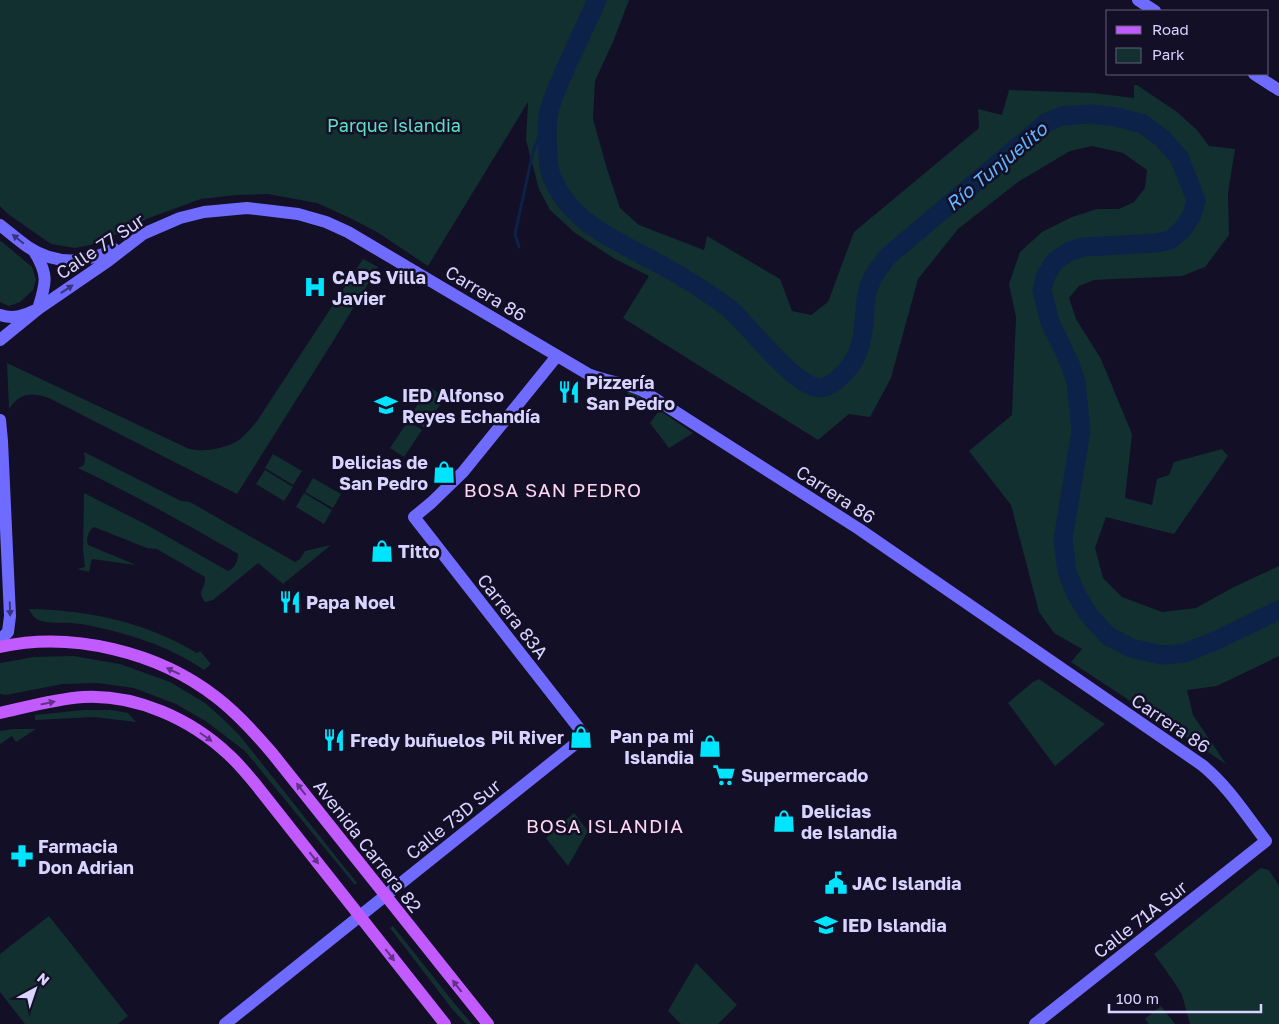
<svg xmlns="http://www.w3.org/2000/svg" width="1279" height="1024" viewBox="0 0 1279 1024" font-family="'Golos Text',sans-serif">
<rect width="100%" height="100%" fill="#130f26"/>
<g fill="#12302f">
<path d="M0,0H629L613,42L595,81L593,119L607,169L620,208L639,225L704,250L707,236L780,279L792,311L811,315L828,302L854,232L979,128L978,109L1002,115L1009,90L1093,93L1134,98V85H1137L1177,112L1197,130L1209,146L1235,149L1228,193L1229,235L1205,267L1182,276L1094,280L1079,286L1069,298L1076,319L1101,359L1132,434L1125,498L1152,505L1157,479L1169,475L1174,462L1222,449L1228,456L1174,534L1106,517L1095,548L1103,578L1122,597L1162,612L1196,608L1232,588L1279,566V656L1217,686L1187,690L1193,715L1226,764L1071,662L1082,649L1054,633L1039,612L1011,505L969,451L1012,415L1016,317L1009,284L1020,252L1042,232L1072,217L1097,209H1119L1134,202L1145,188L1147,170L1123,153L1092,146L1070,151L1018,182L958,229L918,279L891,378L870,417L849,414L818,440L623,318L649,276L615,259L575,233L550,210L539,189L526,140L528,102L428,266L377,232L350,218L317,203L268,194L236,195L201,199L149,218L103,241L90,245L75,248L51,244L8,214L0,206Z"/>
<path d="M0,241H1L32,267L36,280L33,290L20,302L9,306L0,302Z"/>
<path d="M363,259L378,267L332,343L237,494L49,398C31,392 20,393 9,409L7,363L187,448C201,453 220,449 234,443C243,438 250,429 257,421Z"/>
<path d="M429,387L445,397L425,428L409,418Z"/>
<path d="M628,389L693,433L669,448L650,423L658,412L644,404L638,408L628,394Z"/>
<path d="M408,421L422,430L404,457L390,448Z"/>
<path d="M84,452L181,501L190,502L295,562L300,559L305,551L331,545L283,584L258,563L213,600L205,602C196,590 206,589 205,577L157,549L147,548L94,527C88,531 86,538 88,545L136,565L92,559L89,572L77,569L85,567L83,550L84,493L147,525L228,571C235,568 238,561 238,554C185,523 132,494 78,468L84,465L85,459Z"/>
<path d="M273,454L302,471L293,485L265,468Z"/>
<path d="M265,470L293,487L284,501L256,484Z"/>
<path d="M313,478L341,494L333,508L305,492Z"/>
<path d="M304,493L332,510L324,524L296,507Z"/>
<path d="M29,609C89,610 145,622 197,653L200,651L211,664L204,670C168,645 124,632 81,624C68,622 55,624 42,621C35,620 32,615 29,609Z"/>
<path d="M73,656L120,664L170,682L205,703L223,719L240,736L357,883L355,885L245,751L207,722L176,704L134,688L97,683L63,684L6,695L0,694V663L34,657Z"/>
<path d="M1039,679L1105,724L1055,766L1008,703L1033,682Z"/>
<path d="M84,710H112L128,713L136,722L94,717L35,720V715Z"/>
<path d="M13,729H36L16,742L12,736L0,744V731Z"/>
<path d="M574,813L588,831L568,866L546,838Z"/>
<path d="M1261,868L1269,870L1279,886V1024H1190L1182,995L1174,982L1154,954L1258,870Z"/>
<path d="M49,916L128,1016L118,1024H25L0,992V954Z"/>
<path d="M393,926L454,1003L472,1024H466L453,1010L390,928Z"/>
<path d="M696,963L737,1005L718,1024H681L668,1011Z"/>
<path d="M1161,1006L1175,1024H1149L1145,1019Z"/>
</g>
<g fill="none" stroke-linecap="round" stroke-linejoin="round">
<path stroke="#0c2248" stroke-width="3" d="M519,247L515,234L533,152L548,112"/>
<path stroke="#0c2248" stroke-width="19" d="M597,0C587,22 577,44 567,65C561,80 553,95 549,111C546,121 547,165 551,175C570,222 611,238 652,260C678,274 703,289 726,306C747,321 799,396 825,387C834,384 840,378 846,371C863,352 863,333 865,308C866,303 866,298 867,293C870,279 879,268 887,257L1047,122L1062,116L1091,114L1116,117L1143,124L1163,139L1179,157L1196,200L1192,215L1182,230L1170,240L1156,243L1084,247L1070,251L1055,261L1045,277L1042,290L1050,322L1070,364L1076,382L1081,431L1063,539L1067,572L1076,594L1089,615L1108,636L1131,648L1161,655L1185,653L1217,640L1279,610"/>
<g stroke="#6f6bff" stroke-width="12">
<path d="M1138,0L1155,11"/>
<path d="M1254,74L1279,90"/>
<path d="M0,225C9,232 18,240 28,247C55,265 86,264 114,249"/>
<path d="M0,315C14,320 25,315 38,309C46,283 49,275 34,251"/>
<path d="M0,340L38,309L108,261L143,234L180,218L204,212L247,208L298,214L326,222L348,232L588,374C606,382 625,382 643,391L859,529L1202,765C1228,786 1246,815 1266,841L1035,1024"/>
<path d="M0,420L2,441L10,616L8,632L0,640"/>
<path d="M225,1024L585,736L414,517L431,503L463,472L557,356"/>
</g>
<g stroke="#c25bff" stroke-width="12">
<path d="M0,647C72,631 158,652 216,697C237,713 255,733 272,753L488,1024"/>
<path d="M0,713C27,707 55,699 83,697C136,694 191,719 229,755C239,764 248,775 257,786L445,1024"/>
</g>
</g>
<defs><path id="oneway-solid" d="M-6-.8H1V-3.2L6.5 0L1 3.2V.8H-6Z" transform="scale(1.25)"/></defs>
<g fill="#38347d">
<use href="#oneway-solid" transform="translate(18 239) rotate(-141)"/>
<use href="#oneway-solid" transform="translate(67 289) rotate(-34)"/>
<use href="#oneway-solid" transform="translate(10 609) rotate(88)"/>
</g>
<g fill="#623188">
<use href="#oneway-solid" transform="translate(173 671) rotate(-155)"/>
<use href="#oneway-solid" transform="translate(48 703) rotate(-12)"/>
<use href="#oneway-solid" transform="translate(206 737) rotate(35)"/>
<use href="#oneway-solid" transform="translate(301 789) rotate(-128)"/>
<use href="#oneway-solid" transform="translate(314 858) rotate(52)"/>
<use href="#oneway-solid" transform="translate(390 955) rotate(52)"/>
<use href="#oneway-solid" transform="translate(457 986) rotate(-128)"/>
</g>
<defs>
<symbol id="hospital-bare" viewBox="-9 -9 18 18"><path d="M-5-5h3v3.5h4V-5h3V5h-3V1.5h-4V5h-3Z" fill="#00e5ff" stroke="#130f26" stroke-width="2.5" paint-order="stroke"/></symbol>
<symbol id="restaurant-bare" viewBox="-9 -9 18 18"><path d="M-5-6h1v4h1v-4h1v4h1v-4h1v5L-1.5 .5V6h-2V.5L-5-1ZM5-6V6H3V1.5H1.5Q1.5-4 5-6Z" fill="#00e5ff" stroke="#130f26" stroke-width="2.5" paint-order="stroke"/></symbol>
<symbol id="school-bare" viewBox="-9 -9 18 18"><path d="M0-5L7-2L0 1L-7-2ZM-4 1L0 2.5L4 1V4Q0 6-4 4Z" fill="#00e5ff" stroke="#130f26" stroke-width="2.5" paint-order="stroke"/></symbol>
<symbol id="shop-bare" viewBox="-9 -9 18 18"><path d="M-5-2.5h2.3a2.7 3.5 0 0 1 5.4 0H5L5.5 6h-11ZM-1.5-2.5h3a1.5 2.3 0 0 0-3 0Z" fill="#00e5ff" stroke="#130f26" stroke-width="2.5" paint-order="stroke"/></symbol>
<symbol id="supermarket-bare" viewBox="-9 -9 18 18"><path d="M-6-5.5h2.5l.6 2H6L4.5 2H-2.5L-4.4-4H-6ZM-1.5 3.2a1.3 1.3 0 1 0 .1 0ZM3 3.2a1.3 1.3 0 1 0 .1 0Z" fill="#00e5ff" stroke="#130f26" stroke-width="2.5" paint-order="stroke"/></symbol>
<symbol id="pharmacy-bare" viewBox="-9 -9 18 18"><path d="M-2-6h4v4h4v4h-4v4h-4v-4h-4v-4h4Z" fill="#00e5ff" stroke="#130f26" stroke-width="2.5" paint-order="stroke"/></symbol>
<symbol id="civic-bare" viewBox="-9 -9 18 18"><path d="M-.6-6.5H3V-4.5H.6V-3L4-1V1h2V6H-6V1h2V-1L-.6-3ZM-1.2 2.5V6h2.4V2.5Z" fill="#00e5ff" stroke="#130f26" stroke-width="2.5" paint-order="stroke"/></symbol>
</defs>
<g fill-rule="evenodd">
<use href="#hospital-bare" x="299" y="271" width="32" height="32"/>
<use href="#restaurant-bare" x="553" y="376" width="32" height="32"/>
<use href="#school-bare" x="370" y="389" width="32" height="32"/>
<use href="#shop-bare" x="428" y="456" width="32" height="32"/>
<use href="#shop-bare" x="366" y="535" width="32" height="32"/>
<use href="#restaurant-bare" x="274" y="586" width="32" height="32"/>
<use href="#shop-bare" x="565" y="721" width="32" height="32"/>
<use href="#restaurant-bare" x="318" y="724" width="32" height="32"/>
<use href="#shop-bare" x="694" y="730" width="32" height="32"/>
<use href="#supermarket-bare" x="708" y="759" width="32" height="32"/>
<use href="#shop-bare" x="768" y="805" width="32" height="32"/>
<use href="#pharmacy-bare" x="6" y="840" width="32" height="32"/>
<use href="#civic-bare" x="820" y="867" width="32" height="32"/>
<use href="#school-bare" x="810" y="909" width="32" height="32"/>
</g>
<g text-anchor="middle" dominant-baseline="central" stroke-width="5" stroke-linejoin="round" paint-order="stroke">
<g font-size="18" fill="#5fe0c0" stroke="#130f26">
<text x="394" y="125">Parque Islandia</text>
</g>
<g font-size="18" fill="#d9d4ff" stroke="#130f26">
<text transform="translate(100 246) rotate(-34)">Calle 77 Sur</text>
<text transform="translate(486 293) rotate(31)">Carrera 86</text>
<text transform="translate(836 494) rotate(33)">Carrera 86</text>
<text transform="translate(513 616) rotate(52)">Carrera 83A</text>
<text transform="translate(1171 723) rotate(34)">Carrera 86</text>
<text transform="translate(453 819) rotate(-39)">Calle 73D Sur</text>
<text transform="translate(368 846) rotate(52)">Avenida Carrera 82</text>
<text transform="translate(1140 919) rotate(-38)">Calle 71A Sur</text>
</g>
<g font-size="18" font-weight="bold" fill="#d9d4ff" stroke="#130f26" text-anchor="start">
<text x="332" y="277">CAPS Villa<tspan x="332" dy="21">Javier</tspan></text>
<text x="586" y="382">Pizzería<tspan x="586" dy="21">San Pedro</tspan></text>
<text x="402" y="395">IED Alfonso<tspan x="402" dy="21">Reyes Echandía</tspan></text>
<text x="428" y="462" text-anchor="end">Delicias de<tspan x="428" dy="21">San Pedro</tspan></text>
<text x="398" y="551">Titto</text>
<text x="306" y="602">Papa Noel</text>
<text x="694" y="736" text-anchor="end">Pan pa mi<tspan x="694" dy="21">Islandia</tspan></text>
<text x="564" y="737" text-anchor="end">Pil River</text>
<text x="350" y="740">Fredy buñuelos</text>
<text x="741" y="775">Supermercado</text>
<text x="801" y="811">Delicias<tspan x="801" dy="21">de Islandia</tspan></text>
<text x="38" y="846">Farmacia<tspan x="38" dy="21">Don Adrian</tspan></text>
<text x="852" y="883">JAC Islandia</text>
<text x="842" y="925">IED Islandia</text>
</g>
<g font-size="19" font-style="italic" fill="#62b6ff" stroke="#130f26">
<text transform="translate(996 166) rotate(-40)">Río Tunjuelito</text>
</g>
<g font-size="19" letter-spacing="1" fill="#ffd6f0" stroke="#130f26">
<text x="553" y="489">BOSA SAN PEDRO</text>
<text x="605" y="825">BOSA ISLANDIA</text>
</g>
</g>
<rect x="1106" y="10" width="162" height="65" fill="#130f26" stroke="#625e7d"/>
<rect x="1116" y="26" width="25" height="8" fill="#c25bff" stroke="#625e7d"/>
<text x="1152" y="35" font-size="15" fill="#d9d4ff">Road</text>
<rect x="1116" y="48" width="25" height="15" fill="#12302f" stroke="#625e7d"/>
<text x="1152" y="60" font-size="15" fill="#d9d4ff">Park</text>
<g transform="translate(35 989) rotate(40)" stroke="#130f26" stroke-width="4" paint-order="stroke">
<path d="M0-4L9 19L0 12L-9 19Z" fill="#d9d4ff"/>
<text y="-8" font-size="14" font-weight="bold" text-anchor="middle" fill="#d9d4ff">N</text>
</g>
<path d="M1109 1004v8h152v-8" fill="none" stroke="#d9d4ff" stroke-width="2.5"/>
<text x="1116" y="1004" font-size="15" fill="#d9d4ff" stroke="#130f26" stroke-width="4" paint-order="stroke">100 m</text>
</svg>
